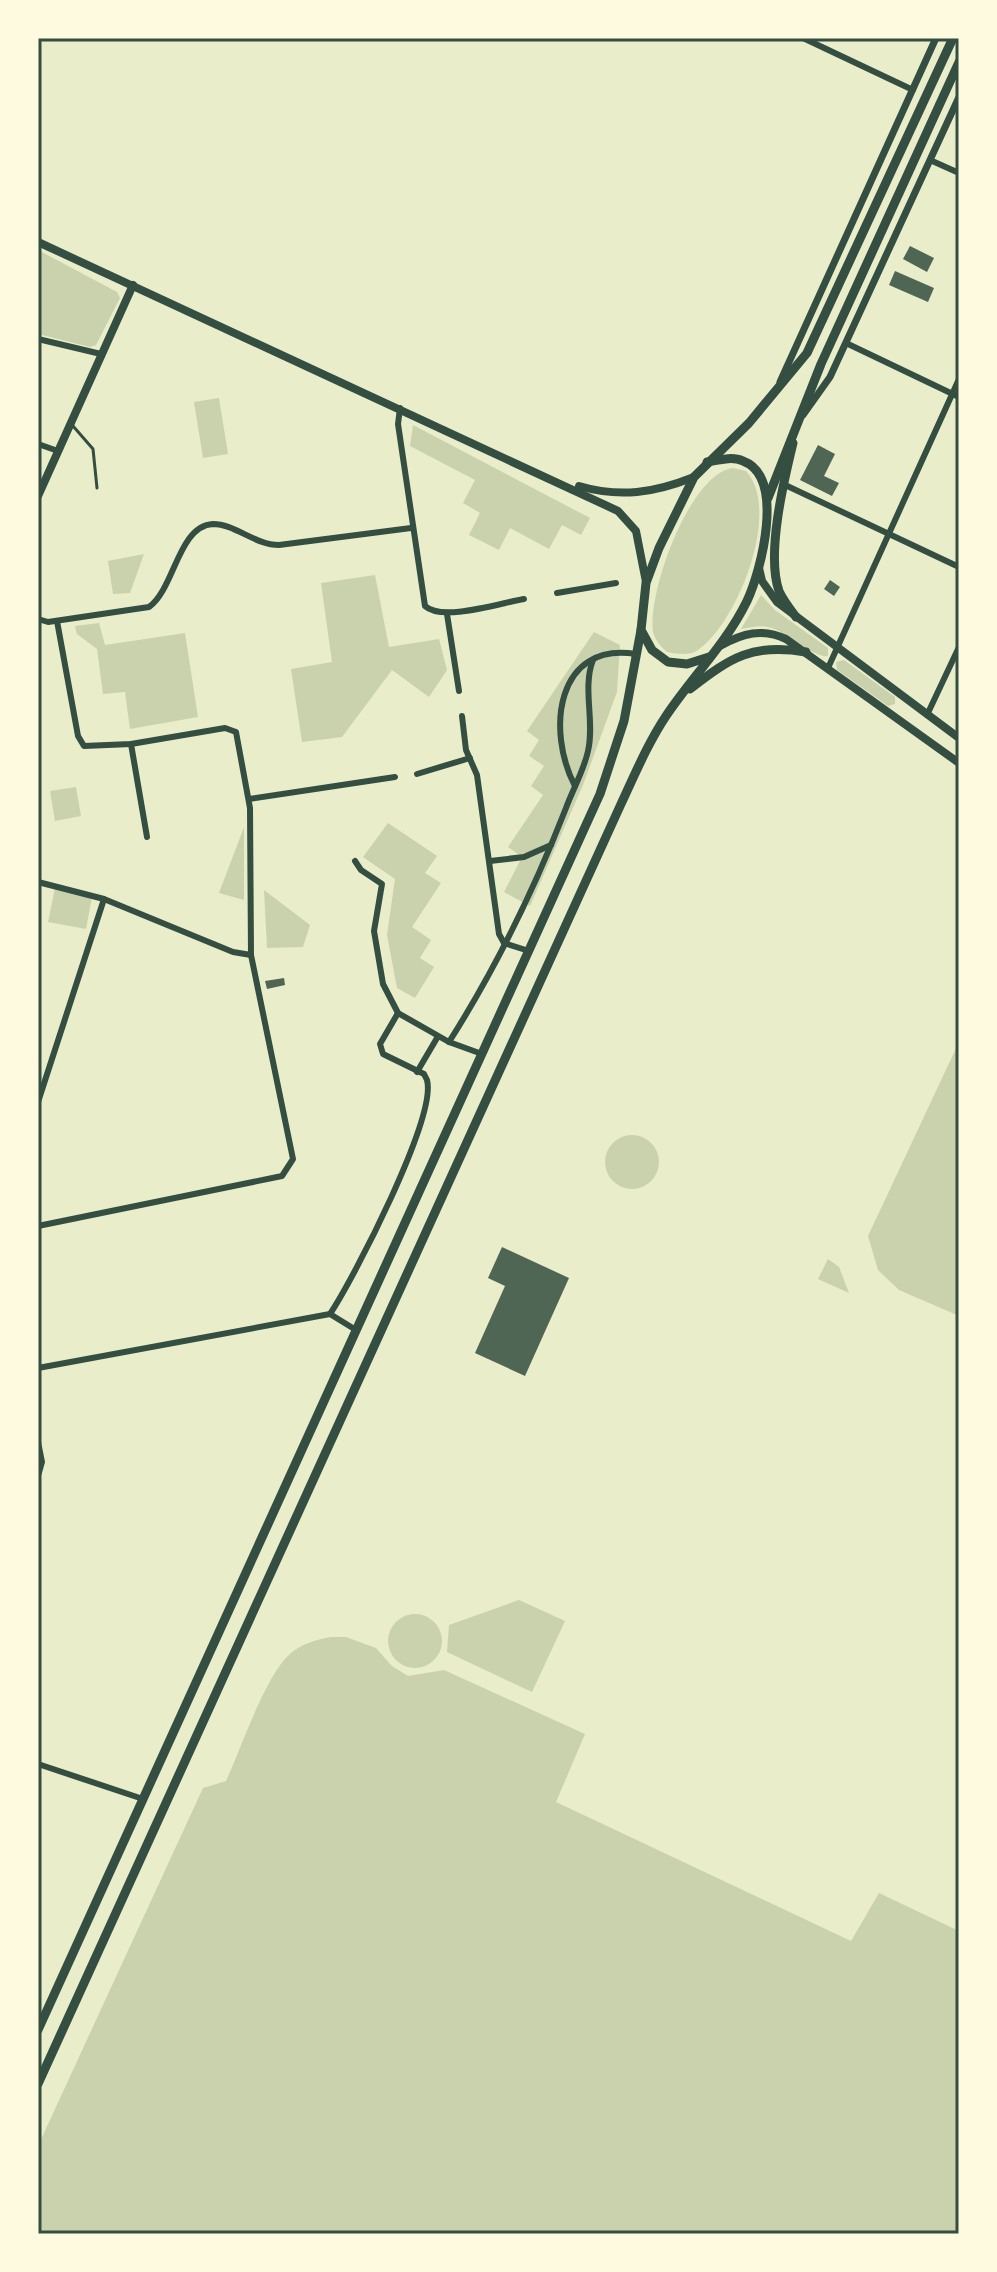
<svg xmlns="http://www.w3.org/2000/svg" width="997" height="2272" viewBox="0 0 997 2272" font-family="Montserrat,sans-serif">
<rect width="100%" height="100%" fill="#e9edc9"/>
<g fill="#cad2ad">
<path d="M38,250L117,292L120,298L96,345L90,347L38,334Z"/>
<path d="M219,398L228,454L203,458L194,402Z"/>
<path d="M413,425L590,518L581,535L562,525L549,549L510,528L499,550L469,535L480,513L463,503L475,480L410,446Z"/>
<path d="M733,468L746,471C782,510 738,622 698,650C689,656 678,654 667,652C661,647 655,640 653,632C647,592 690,473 733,468Z"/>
<path d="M144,554L130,593L113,594L108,561Z"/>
<path d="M375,575L389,647L439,639L447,670L429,697L392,670L342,737L302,742L291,669L332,662L321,583Z"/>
<path d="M761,595L775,610L828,648V656C814,659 787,631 768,627C759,625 750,628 741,629Z"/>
<path d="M99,623L105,645L185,633L198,717L130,729L125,692L103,694L97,649L77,634L75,626Z"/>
<path d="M594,632L620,645L617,692L583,785L530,906L504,892L522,857L508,847L543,795L531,786L544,766L529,756L539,740L527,731Z"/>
<path d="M844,660L895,697V704L888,706L837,670L836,662Z"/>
<path d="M76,787L81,816L55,821L50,791Z"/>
<path d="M388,823L437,856L425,873L441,883L412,927L431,940L420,958L434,967L415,998L397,988L387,935L395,879L363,857Z"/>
<path d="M244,827V900L219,893Z"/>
<path d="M55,888L92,897L86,929L48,922Z"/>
<path d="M264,890L310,925L303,947L267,948Z"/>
<path d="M959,1042V1316L899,1290L878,1270L868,1236Z"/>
<circle cx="632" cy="1162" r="27"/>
<path d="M828,1259L839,1267L849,1293L818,1279Z"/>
<path d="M519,1600L565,1621L532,1692L447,1652L449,1625Z"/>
<circle cx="415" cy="1641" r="27"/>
<path d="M330,1637H346L376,1648L392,1666L408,1676L444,1670L585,1734L556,1802L851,1941L879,1893L959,1931V2234H38V2146L203,1788L226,1781C241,1749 265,1676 290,1654C301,1644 316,1640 330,1637Z"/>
</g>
<g fill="#4f6655">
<path d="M910,246L934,258L927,272L903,259Z"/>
<path d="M895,271L934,288L928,302L889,285Z"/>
<path d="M818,445L835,454L824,476L839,483L832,496L800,480Z"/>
<path d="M830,580L840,587L834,596L824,589Z"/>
<path d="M284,978L285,985L267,989L265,981Z"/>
<path d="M502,1247L569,1278L525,1376L475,1353L505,1286L488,1278Z"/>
</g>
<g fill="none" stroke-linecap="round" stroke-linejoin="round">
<path stroke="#344e41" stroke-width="3" d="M73,426L93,449L97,488"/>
<g stroke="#344e41" stroke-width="6">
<path d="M803,38L913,90"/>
<path d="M930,160L959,173"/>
<path d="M38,339L101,354"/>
<path d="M846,343L959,397"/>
<path d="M400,408L398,424L425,606C442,622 500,603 524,599"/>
<path d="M38,444L58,451"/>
<path d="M783,484L959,567"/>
<path d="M557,593L616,583"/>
<path d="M447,614L459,691"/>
<path d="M38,619L48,622L149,607C175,588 178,526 213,524C235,524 255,545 279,545L411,528"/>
<path d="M828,668L959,379"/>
<path d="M927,715L959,647"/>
<path d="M462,716L466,750L477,775L499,934L504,943L529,951"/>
<path d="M131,744L147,837"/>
<path d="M417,774L470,758"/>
<path d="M575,786C546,731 556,641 636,654"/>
<path d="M249,799L395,777"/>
<path d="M355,861L361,870L382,884L374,931L383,984L398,1013"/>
<path d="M490,861L524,857L551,845"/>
<path d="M38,882L104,899L233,952L251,955"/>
<path d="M449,1042L482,1054"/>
<path d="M417,1072L437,1038"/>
<path d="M38,1102L104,899"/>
<path d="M38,1226L282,1176L293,1159L251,955L250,808L236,732L225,728L131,744L84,746L78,736L57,621"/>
<path d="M330,1314L356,1330"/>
<path d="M38,1368L330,1314C354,1278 437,1117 427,1080L424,1074L383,1054L380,1044L398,1013L449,1042C496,968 534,890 566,808C573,789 584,770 588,751C595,721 582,688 593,660"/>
<path d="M38,1442L42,1462L38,1476"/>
<path d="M38,1764L143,1799"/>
</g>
<g stroke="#344e41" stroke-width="7">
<path d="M780,382L936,38"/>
<path d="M803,415L830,377L959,97"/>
</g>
<g stroke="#344e41" stroke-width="8">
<path d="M38,242L618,511L636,531L646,582"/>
<path d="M579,486C620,498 654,493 694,477"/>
<path d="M38,496L133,285"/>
<path d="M759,568L762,581L777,602L959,738"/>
<path d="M720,646C743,633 762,628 786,639L959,763"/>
</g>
<g stroke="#344e41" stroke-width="9">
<path d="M793,443C784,480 766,554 779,591C783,600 790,609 796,617"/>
<path d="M768,498L821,364L959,62"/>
<path d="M709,657L687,664L668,662L652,650L641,630L646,583L659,548L694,477L749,423L807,353L953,38"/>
<path d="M690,689C731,657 753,643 806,652"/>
<path d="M38,2030L600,794L624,721L641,630"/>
<path d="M38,2084L621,804C635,774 648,743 666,716C692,677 726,644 747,601C761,571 786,477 743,461C732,456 719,460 707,462"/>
</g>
</g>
<rect width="997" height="2272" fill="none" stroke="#fefae0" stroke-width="80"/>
<rect x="40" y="40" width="917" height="2192" fill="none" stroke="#344e41" stroke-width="3"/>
</svg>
